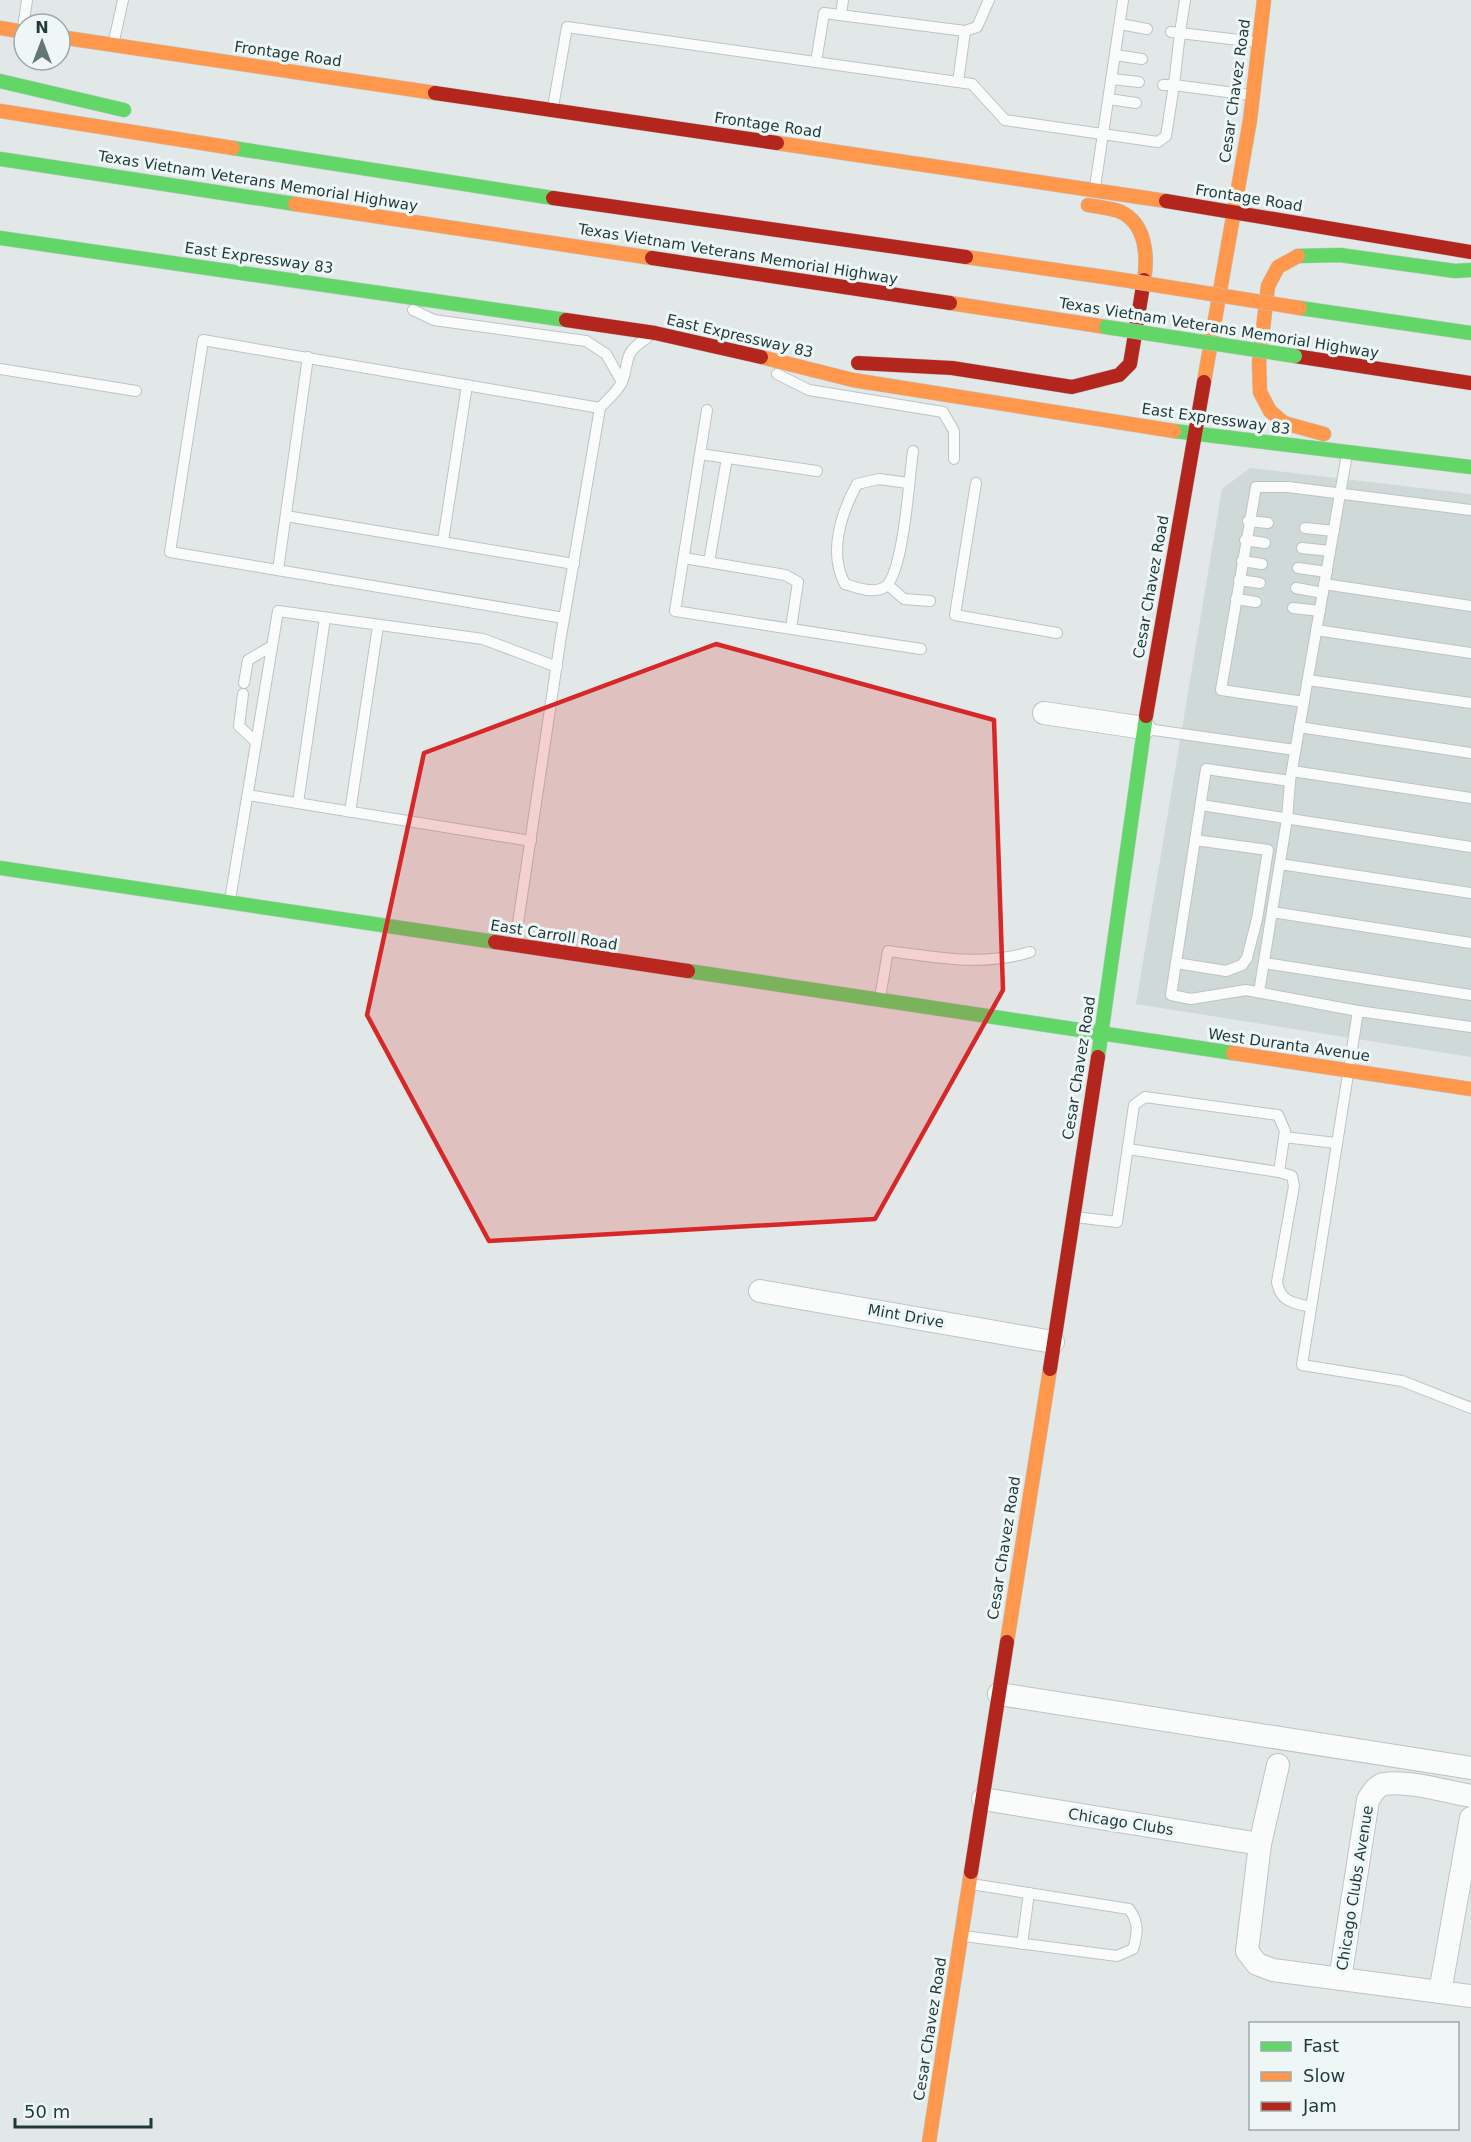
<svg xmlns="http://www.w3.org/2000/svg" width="1471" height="2142" viewBox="0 0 1471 2142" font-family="'DejaVu Sans',sans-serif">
<rect width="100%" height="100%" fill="#e1e8e7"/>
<path fill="#ced9d8" d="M1250,468L1471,494V1057L1136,1004L1222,489Z"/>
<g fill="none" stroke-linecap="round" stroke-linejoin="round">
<defs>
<g id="lane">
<path d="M1185,0L1180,33L1256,42"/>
<path d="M841,15L843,0"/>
<path d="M1120,24L1147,29"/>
<path d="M23,28L27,0"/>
<path d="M965,31L977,27L989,0"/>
<path d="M1171,32L1180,33L1174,85L1250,95"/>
<path d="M114,41L123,0"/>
<path d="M1115,55L1142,59"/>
<path d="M816,62L824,13L965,31L958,82"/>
<path d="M1112,79L1139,82"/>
<path d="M1109,99L1136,103"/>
<path d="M553,107L567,27L972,84L1005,120L1158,142L1166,136L1174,85H1163"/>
<path d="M1095,187L1123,0"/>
<path d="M413,310L434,320L586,341L606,354L622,382"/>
<path d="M0,369L136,391"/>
<path d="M777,374L809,390L943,412L954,431V459"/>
<path d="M707,410L675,611L921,649"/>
<path d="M700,454L817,471"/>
<path d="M908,483L879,479L857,484C841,513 828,553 845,584C857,588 874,594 885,587C904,573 909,477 913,451"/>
<path d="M976,483L955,615L1057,633"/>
<path d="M286,516L574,564"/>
<path d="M1248,521L1268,523"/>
<path d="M1305,528L1334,531"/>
<path d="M1245,540L1265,543"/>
<path d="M443,541L467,385"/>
<path d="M1302,548L1330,551"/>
<path d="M684,558L785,575L798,582L791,628"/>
<path d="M1242,561L1262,564"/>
<path d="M709,562L727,458"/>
<path d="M1298,568L1327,572"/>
<path d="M278,570L308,357"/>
<path d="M1239,580L1260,583"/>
<path d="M1324,584L1471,606"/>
<path d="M888,585L904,599L930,601"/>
<path d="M1296,588L1323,593"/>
<path d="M1236,599L1256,602"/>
<path d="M1293,608L1320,611"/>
<path d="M564,618L170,552L203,340L600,408"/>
<path d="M1316,630L1471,653"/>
<path d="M1308,680L1471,703"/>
<path d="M244,683L248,660L272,646"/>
<path d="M243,694L239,726L256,742"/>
<path d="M1304,702L1221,690L1256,487H1288L1471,510"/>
<path d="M1299,727L1471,753"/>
<path d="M1147,729L1295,750"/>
<path d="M1292,771L1471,798"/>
<path d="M1290,781L1206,769L1171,995L1191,999L1246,990L1358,1011"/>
<path d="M248,795L531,841"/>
<path d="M298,803L325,618"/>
<path d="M1201,805L1471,847"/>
<path d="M350,812L378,626"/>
<path d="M1280,864L1471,893"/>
<path d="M230,900L278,611L483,639L557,667"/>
<path d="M1272,912L1471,943"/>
<path d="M515,943L561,636L600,408C607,400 618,391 622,382C631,359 621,355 647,338"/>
<path d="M1176,963L1226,971L1242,965L1247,958L1257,919L1268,850L1195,840"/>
<path d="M1264,963L1471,995"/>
<path d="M1259,992L1287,819L1290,781L1347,454"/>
<path d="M880,998L888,951C936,957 982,967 1030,952"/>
<path d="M1471,1027L1358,1011L1302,1365L1402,1381L1471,1408"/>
<path d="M1284,1137L1336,1143"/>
<path d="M1279,1172L1292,1176L1294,1186L1277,1282C1280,1302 1294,1303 1311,1307"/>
<path d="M1075,1217L1117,1222L1134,1105L1145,1097L1278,1115L1285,1131L1279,1172L1128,1149"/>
<path d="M964,1936L1117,1956L1133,1949C1138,1933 1139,1922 1129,1909L971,1884"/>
<path d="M1022,1944L1029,1893"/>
</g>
<g id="street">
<path d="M1044,713L1144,728"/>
<path d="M760,1291L1053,1342"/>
<path d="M999,1694L1471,1768"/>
<path d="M1278,1765L1260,1844L1247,1951L1257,1964L1273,1970L1471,1996"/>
<path d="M983,1799L1260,1844"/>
<path d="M1340,1979L1368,1800C1372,1793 1376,1786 1384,1784C1407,1780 1448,1792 1471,1796"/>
<path d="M1440,1992L1471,1818"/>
</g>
<g id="fast">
<path d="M0,81L124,110"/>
<path d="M233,148L553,198"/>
<path d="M0,159L295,204"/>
<path d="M0,238L566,320"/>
<path d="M1298,256L1340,255L1455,271L1471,270"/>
<path d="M1300,308L1471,333"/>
<path d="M1174,431L1471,467"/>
<path d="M0,868L495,942"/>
<path d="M688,971L1233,1053"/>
<path d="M1098,1057L1146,716"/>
</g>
<g id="slow">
<path d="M0,28L24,32"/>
<path d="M60,37L435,93"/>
<path d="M0,111L233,148"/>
<path d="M777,143L1166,201"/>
<path d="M295,204L652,258"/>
<path d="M1088,205C1098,207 1112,208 1121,212C1146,224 1148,256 1144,280"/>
<path d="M1298,256L1278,267L1268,286L1259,363L1260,392L1270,411L1284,423L1324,434"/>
<path d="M966,257L1111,278"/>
<path d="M950,303L1106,327"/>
<path d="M761,357L853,380L1174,431"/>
<path d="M1204,382L1250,120L1264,0"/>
<path d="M1233,1053L1471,1089"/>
<path d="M1007,1642L1050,1369"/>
<path d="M929,2142L971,1872"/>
</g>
<g id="jam">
<path d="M435,93L777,143"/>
<path d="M553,198L966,257"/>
<path d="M1166,201L1471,252"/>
<path d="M652,258L950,303"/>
<path d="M566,320L655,333L761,357"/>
<path d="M1295,356L1471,383"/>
<path d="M858,363L952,368L1072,387L1119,375L1130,364L1144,280"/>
<path d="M1146,716L1204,382"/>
<path d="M495,942L688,971"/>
<path d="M1050,1369L1098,1057"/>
<path d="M971,1872L1007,1642"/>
</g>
</defs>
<use href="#lane" stroke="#bec4c4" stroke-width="12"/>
<use href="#street" stroke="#bec4c4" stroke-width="24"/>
<use href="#fast" stroke="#bdc6c5" stroke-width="15"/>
<use href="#slow" stroke="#bdc6c5" stroke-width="15"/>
<use href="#jam" stroke="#bdc6c5" stroke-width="15"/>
<use href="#lane" stroke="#fafcfb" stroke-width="10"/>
<use href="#street" stroke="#fafcfb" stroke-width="22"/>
<use href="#fast" stroke="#63d668" stroke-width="14"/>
<use href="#slow" stroke="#ff974d" stroke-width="14"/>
<use href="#jam" stroke="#b3261e" stroke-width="14"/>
<defs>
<path id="fast-bridge" d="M1106,327L1295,356"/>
<path id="slow-bridge" d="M1111,278L1300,308"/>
</defs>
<use href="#fast-bridge" stroke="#bbc4c4" stroke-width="15" stroke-linecap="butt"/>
<use href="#slow-bridge" stroke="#bbc4c4" stroke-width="15" stroke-linecap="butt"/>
<use href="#fast-bridge" stroke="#63d668" stroke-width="14"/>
<use href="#slow-bridge" stroke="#ff974d" stroke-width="14"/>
</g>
<path fill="#d62828" fill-opacity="0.2" stroke="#d62828" stroke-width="4.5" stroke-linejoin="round" d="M716,644L994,720L1003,990L875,1219L489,1241L367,1015L424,753Z"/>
<g text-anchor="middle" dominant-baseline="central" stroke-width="6" stroke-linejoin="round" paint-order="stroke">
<g font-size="15" fill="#1f3a3b" stroke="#eff7f6">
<text transform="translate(288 54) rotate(8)">Frontage Road</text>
<text transform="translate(1235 91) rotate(-82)">Cesar Chavez Road</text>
<text transform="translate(768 125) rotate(8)">Frontage Road</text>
<text transform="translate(258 181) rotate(9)">Texas Vietnam Veterans Memorial Highway</text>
<text transform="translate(1249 198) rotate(9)">Frontage Road</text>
<text transform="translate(738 254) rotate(9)">Texas Vietnam Veterans Memorial Highway</text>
<text transform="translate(259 258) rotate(8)">East Expressway 83</text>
<text transform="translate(1219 328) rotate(9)">Texas Vietnam Veterans Memorial Highway</text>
<text transform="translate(740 336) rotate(13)">East Expressway 83</text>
<text transform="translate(1216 419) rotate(8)">East Expressway 83</text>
<text transform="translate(1151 587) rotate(-80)">Cesar Chavez Road</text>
<text transform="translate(554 935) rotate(9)">East Carroll Road</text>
<text transform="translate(1289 1045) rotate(8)">West Duranta Avenue</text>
<text transform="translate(1079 1068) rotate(-81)">Cesar Chavez Road</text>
<text transform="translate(906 1316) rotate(10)">Mint Drive</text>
<text transform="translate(1004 1548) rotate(-81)">Cesar Chavez Road</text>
<text transform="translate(1121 1822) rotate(9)">Chicago Clubs</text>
<text transform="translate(1355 1888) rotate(-81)">Chicago Clubs Avenue</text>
<text transform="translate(930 2029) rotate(-81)">Cesar Chavez Road</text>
</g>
</g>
<rect x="1249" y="2022" width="210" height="108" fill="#eff7f6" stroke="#9cabab" stroke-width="1.5"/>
<rect x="1261" y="2042" width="30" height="9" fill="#63d668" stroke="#9cabab" stroke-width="1.5"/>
<text x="1303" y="2052" font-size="18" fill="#1f3a3b">Fast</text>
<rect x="1261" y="2072" width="30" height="9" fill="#ff974d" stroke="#9cabab" stroke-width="1.5"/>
<text x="1303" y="2082" font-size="18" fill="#1f3a3b">Slow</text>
<rect x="1261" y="2102" width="30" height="9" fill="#b3261e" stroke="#9cabab" stroke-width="1.5"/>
<text x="1303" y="2112" font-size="18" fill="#1f3a3b">Jam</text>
<g transform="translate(42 42)"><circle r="28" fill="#eff7f6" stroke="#9cabab" stroke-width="1.5"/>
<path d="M0-4.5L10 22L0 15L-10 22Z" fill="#637777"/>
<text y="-9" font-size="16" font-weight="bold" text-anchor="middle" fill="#1f3a3b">N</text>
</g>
<path d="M15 2118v9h136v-9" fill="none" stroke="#1f3a3b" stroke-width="3"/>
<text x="24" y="2118" font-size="18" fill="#1f3a3b" stroke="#eff7f6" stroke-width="4.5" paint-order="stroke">50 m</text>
</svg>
